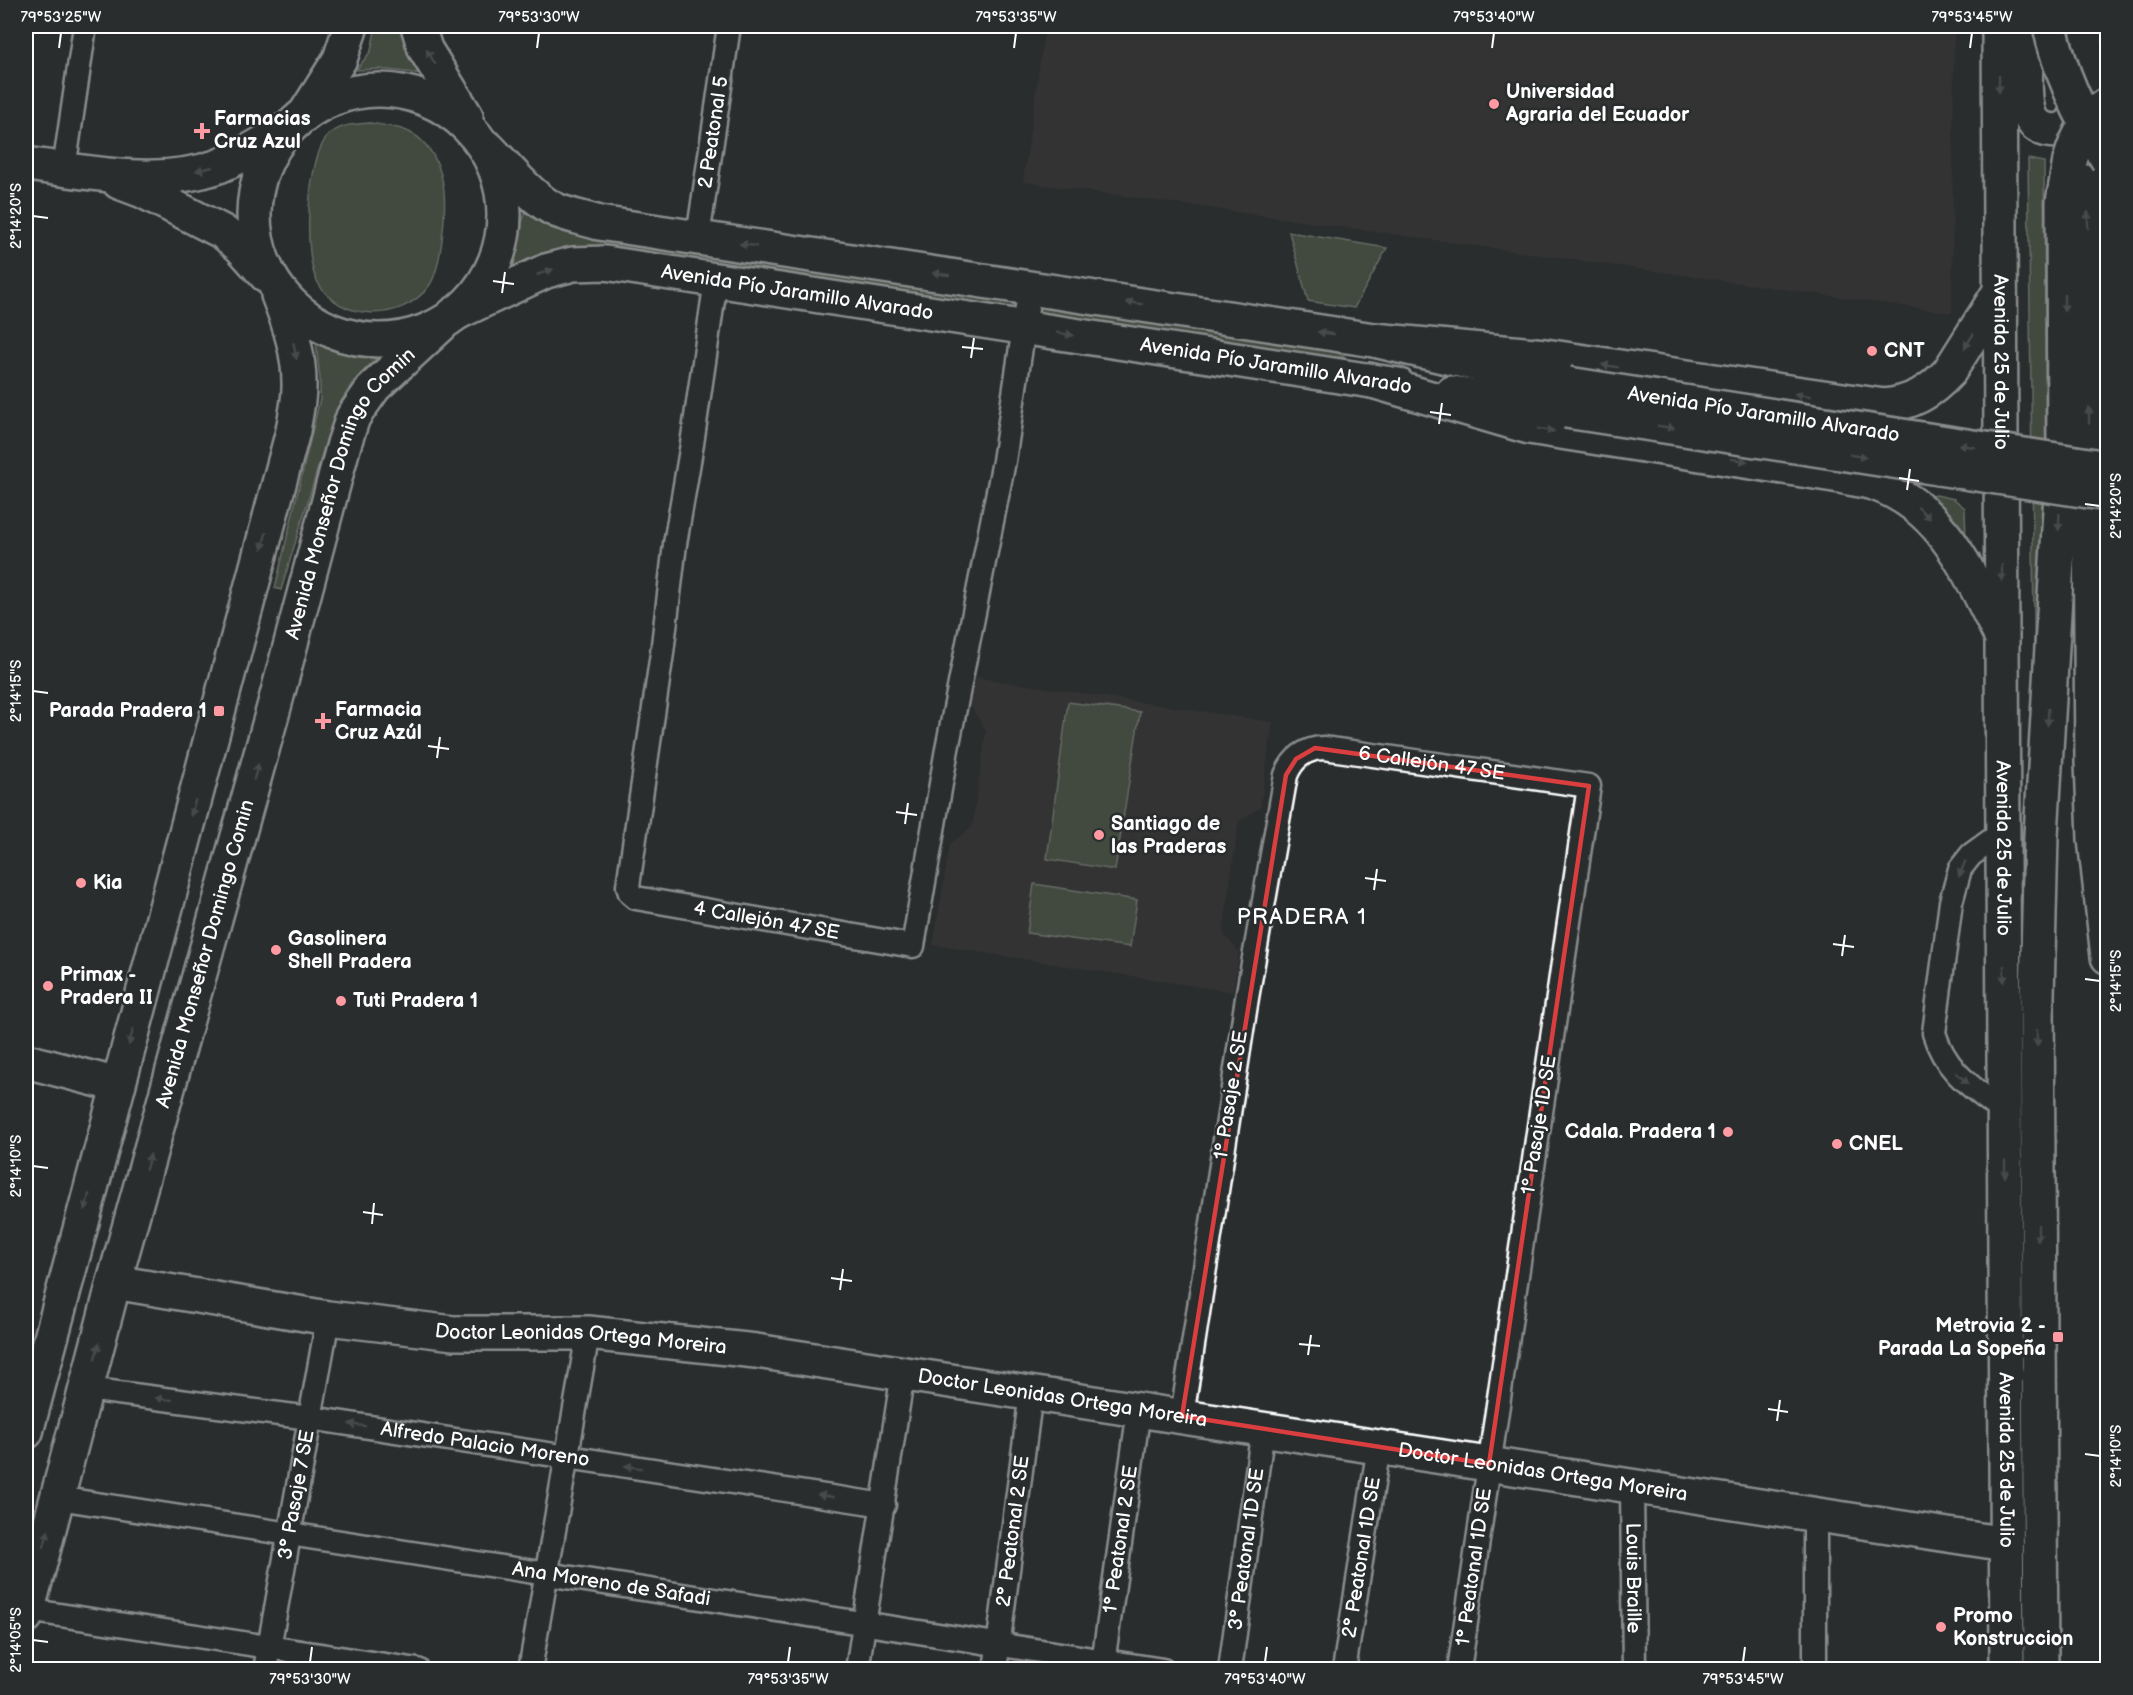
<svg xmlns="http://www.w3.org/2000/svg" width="2133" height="1695" viewBox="0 0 2133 1695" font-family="'Balsamiq Sans',sans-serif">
<rect width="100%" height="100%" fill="#2a2d2e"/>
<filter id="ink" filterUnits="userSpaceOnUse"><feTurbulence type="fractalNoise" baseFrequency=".0167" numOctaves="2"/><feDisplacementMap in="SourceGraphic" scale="12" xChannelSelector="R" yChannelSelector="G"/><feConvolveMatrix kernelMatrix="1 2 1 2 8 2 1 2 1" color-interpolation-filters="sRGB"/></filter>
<g filter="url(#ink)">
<g fill="#3d3a38">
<path d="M1045,26H1954L1952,313L1023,182Z"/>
<path d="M974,677L1273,722L1260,808L1239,821L1223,933L1239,952L1233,992L933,945L950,844L972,827L986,731L970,705Z"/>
</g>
<g fill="#5f6d56" stroke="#afb6aa" stroke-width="1.5">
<path d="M376,26H402L407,46L423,74L379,69L356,70L371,51Z"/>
<path d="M370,123C387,126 408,127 421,140C433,151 440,167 443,184C447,206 442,268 429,286C403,322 339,323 317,281C303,256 306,151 331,133C343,124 356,124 370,123Z"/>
<path d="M2028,159L2044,162L2046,549L2035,700Z"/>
<path d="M528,204L1326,347L1345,357L1324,358L975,302L604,247L563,248L533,258L507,271Z"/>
<path d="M1289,232L1387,248L1354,308L1308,301Z"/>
<path d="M316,343C337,352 356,355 379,355L353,382L340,403L326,441L281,590L275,588L320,399V379Z"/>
<path d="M1936,495L1954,499L1965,508L1966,543L1923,499Z"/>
<path d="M1068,702L1140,712L1115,870L1047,859Z"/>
<path d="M1034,884L1137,900L1130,947L1027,933Z"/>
</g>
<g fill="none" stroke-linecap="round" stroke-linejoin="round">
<defs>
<g id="street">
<path d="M64,169L85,26"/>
<path id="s1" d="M698,237L729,26"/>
<path id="s2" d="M716,280L692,444L675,544L662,653L628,886L630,893L636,898L913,946L947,749L1004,461L1030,287"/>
<path d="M2004,831L1971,855L1960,869L1951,902L1934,1033C1946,1073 1974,1088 2005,1113"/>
<path id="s3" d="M87,1389L310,1418L884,1505"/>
<path id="s4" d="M1182,1416L1247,998L1286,775C1293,758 1306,748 1324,748L1589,786C1544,1080 1502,1375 1459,1670"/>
<path id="s5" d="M1632,1486L1634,1670"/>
<path id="s6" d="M58,1498L1163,1670"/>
<path d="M1815,1514V1670"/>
<path d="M27,1610L418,1670"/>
<path id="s7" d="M265,1670L328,1318"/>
<path d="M530,1670L588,1333"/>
<path d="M857,1670L903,1373"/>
<path id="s8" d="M995,1670L1031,1393"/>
<path id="s9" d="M1102,1670L1139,1410"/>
<path id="s10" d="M1230,1670L1263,1428"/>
<path id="s11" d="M1344,1670L1379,1446"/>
</g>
<g id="secondary">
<path d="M418,26L425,49L466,116"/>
<circle cx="379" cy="215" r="125"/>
<path d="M307,111L340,59L351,26"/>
<path d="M488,148C507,167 533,201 558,211C571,216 586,219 599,223L1374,340L1541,379L1568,384"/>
<path d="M26,164C87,172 158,188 219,166C243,156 266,142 288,128"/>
<path d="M119,182L143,191L223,232L241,247L266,275"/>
<path id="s12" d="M454,314L546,271L573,264L605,263L1398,385"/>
<path d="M1452,393L1566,411"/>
<path d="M26,1061L118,1085"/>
<path id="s13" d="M114,1282L328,1318L454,1333H588L756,1351L2006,1544"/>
<path d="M26,1432L293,431C295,417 299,402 299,388C300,356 290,325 278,295"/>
<path id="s14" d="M26,1616L114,1282L274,707L344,444L353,417L374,387L441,325"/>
</g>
<g id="primary">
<path id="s15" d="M1999,26L2007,1670"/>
<path d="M2026,26C2029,53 2021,88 2029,114C2034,132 2063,137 2073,121C2079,112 2078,99 2078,89"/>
<path d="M2086,26L2092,762L2095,839L2108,957"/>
<path d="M1374,340L1545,356L1884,406C1911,403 1930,393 1949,372L2000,291"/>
<path d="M1369,380L1529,427L1840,476C1851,479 1864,480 1876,484C1945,509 1969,574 2000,634"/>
<path d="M2041,1670L2037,996L2041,835L2063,460"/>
</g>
<path id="highway" d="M2064,443L2063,202L2070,161"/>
</defs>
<use href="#street" stroke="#fff" stroke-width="27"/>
<use href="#secondary" stroke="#fff" stroke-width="38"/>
<use href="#primary" stroke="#fff" stroke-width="38"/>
<use href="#highway" stroke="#fff" stroke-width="38"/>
<use href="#street" stroke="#2a2d2e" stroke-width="22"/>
<use href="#secondary" stroke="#2a2d2e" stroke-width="33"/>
<use href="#primary" stroke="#2a2d2e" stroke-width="33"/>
<use href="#highway" stroke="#2a2d2e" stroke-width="33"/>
<defs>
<g id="secondary-bridge">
<path id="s16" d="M1568,384L2108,468"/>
<path d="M1566,411L2108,494"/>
</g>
<g id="highway-bridge">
<path d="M2050,26C2060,74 2081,118 2108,160"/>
<path d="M2070,161C2076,139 2087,117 2108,104"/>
</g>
</defs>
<use href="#secondary-bridge" stroke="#fff" stroke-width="38" stroke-linecap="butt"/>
<use href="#highway-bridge" stroke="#fff" stroke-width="38" stroke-linecap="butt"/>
<use href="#secondary-bridge" stroke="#2a2d2e" stroke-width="33"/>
<use href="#highway-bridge" stroke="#2a2d2e" stroke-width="33"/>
</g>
<defs><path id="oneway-solid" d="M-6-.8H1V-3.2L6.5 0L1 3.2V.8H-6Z" transform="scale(1.5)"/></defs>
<g fill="#6a6c6d">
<use href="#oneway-solid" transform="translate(431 57) rotate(-121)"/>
<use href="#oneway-solid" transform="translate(1999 84) rotate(90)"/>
<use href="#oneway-solid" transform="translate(204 169) rotate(167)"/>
<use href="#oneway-solid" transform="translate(2088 220) rotate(-91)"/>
<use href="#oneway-solid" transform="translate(748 245) rotate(-171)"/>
<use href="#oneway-solid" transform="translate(545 272) rotate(-20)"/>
<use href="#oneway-solid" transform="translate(941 274) rotate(-172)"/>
<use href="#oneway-solid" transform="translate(1134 303) rotate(-171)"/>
<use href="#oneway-solid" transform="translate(2064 303) rotate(90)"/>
<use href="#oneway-solid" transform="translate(1326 333) rotate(-171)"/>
<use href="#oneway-solid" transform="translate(1065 334) rotate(9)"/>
<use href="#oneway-solid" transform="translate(1969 341) rotate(122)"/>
<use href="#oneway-solid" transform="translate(295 351) rotate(79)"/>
<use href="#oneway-solid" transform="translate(1610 366) rotate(-171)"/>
<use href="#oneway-solid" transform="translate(1803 395) rotate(-171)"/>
<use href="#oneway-solid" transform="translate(2089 415) rotate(-90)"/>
<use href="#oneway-solid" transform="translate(1666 427) rotate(9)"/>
<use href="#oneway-solid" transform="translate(1546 430) rotate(9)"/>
<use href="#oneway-solid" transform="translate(1967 446) rotate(-171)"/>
<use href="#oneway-solid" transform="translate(1858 456) rotate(9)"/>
<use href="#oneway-solid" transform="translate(1739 460) rotate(9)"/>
<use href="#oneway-solid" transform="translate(1924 513) rotate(43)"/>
<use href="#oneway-solid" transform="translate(2059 522) rotate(93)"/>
<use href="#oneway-solid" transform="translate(264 541) rotate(105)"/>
<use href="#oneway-solid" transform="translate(2002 573) rotate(90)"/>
<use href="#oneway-solid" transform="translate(2048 717) rotate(93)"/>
<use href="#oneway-solid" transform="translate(256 772) rotate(-74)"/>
<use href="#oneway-solid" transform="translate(193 808) rotate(106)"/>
<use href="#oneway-solid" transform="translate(1962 869) rotate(113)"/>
<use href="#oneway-solid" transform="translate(2004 974) rotate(90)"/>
<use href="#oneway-solid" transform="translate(131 1037) rotate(105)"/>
<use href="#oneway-solid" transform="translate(2037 1038) rotate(90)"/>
<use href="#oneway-solid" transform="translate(1962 1078) rotate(41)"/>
<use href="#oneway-solid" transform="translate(148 1162) rotate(-74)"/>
<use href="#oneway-solid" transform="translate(2005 1169) rotate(90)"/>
<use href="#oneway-solid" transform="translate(87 1202) rotate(105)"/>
<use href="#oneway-solid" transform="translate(2038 1233) rotate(90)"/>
<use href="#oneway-solid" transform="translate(97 1351) rotate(-75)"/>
<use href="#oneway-solid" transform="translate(164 1399) rotate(-173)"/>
<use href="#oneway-solid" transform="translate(357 1425) rotate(-171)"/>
<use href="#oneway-solid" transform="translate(633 1467) rotate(-171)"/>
<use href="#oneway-solid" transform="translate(826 1496) rotate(-171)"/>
<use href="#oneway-solid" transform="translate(46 1539) rotate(-75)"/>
</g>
</g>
<path d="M0 0H2133V1695H0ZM1315,748L1589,786L1489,1464L1182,1416L1286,775L1296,759Z" fill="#2a2d2e" fill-opacity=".55" fill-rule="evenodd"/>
<path fill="none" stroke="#da3e3e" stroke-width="4.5" stroke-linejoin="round" d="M1315,748L1589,786L1489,1464L1182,1416L1286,775L1296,759Z"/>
<path fill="none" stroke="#fff" stroke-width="2" d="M59,48L61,33M537,48L539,33M1014,48L1016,33M1492,48L1494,33M1970,48L1972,33M33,216L48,218M493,281L514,284M502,293L505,272M962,347L983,349M971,358L974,338M1430,412L1451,415M1439,424L1442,403M1899,478L1919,481M1907,490L1910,469M2085,504L2100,506M33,691L48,693M428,746L449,749M437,758L440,737M896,812L917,815M905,824L908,803M1365,878L1386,881M1374,890L1377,869M1833,944L1854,947M1842,956L1845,935M2085,979L2100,981M33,1166L48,1168M363,1212L383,1215M372,1224L374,1203M831,1278L852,1281M840,1290L843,1269M1299,1344L1320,1346M1308,1355L1311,1335M1768,1409L1788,1412M1777,1421L1780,1400M2085,1454L2100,1456M33,1640L48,1642M310,1662L312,1647M788,1662L790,1647M1265,1662L1267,1647M1743,1662L1745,1647"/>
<g fill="#ff9aa2" stroke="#2a2d2e" stroke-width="2">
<circle cx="1494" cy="104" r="6"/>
<path d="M199 122h6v6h6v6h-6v6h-6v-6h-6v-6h6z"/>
<circle cx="1872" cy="351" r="6"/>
<rect x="213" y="705" width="12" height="12" rx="3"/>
<path d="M320 712h6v6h6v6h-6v6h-6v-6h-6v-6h6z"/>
<circle cx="1099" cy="835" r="6"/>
<circle cx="81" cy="883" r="6"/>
<circle cx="276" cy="950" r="6"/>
<circle cx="48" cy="986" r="6"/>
<circle cx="341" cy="1001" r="6"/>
<circle cx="1728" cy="1132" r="6"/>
<circle cx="1837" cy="1144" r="6"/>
<rect x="2052" y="1331" width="12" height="12" rx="3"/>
<circle cx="1941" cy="1627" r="6"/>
</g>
<g text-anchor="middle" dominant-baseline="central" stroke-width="5" stroke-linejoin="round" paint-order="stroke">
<g font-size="20" font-weight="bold" fill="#fff" stroke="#2a2d2e" text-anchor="start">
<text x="1506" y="92">Universidad<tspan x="1506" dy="23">Agraria del Ecuador</tspan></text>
<text x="214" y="119">Farmacias<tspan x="214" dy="23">Cruz Azul</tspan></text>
<text x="1884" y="351">CNT</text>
<text x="335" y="710">Farmacia<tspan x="335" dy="23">Cruz Azúl</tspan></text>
<text x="207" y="711" text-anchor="end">Parada Pradera 1</text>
<text x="1111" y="824">Santiago de<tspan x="1111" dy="23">las Praderas</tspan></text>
<text x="93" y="883">Kia</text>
<text x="288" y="939">Gasolinera<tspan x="288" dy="23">Shell Pradera</tspan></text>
<text x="60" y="975">Primax -<tspan x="60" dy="23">Pradera II</tspan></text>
<text x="353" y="1001">Tuti Pradera 1</text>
<text x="1716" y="1132" text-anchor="end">Cdala. Pradera 1</text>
<text x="1849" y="1144">CNEL</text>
<text x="2046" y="1326" text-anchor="end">Metrovia 2 -<tspan x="2046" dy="23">Parada La Sopeña</tspan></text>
<text x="1953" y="1616">Promo<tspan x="1953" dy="23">Konstruccion</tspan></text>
</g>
<g font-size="20" fill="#fff" stroke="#2a2d2e">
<text stroke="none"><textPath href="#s1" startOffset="106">2 Peatonal 5</textPath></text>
<text stroke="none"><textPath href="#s12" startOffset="356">Avenida Pío Jaramillo Alvarado</textPath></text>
<text stroke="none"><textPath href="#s15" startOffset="336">Avenida 25 de Julio</textPath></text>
<text transform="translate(1276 366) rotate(9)">Avenida Pío Jaramillo Alvarado</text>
<text stroke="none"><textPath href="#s16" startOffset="198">Avenida Pío Jaramillo Alvarado</textPath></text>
<text stroke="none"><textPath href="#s14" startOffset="1172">Avenida Monseñor Domingo Comin</textPath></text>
<text stroke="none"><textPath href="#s4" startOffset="808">6 Callejón 47 SE</textPath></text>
<text stroke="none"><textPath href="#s15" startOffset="822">Avenida 25 de Julio</textPath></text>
<text stroke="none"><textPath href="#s2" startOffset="760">4 Callejón 47 SE</textPath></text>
<text stroke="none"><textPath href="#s14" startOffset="686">Avenida Monseñor Domingo Comin</textPath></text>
<text transform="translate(1231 1095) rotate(-81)">1º Pasaje 2 SE</text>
<text transform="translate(1539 1125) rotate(-81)">1º Pasaje 1D SE</text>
<text stroke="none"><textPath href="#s13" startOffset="471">Doctor Leonidas Ortega Moreira</textPath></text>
<text stroke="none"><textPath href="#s13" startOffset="957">Doctor Leonidas Ortega Moreira</textPath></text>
<text stroke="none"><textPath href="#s3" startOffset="402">Alfredo Palacio Moreno</textPath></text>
<text stroke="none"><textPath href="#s15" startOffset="1434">Avenida 25 de Julio</textPath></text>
<text stroke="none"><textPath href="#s13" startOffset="1443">Doctor Leonidas Ortega Moreira</textPath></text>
<text stroke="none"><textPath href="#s7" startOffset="178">3° Pasaje 7 SE</textPath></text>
<text stroke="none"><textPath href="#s8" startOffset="140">2° Peatonal 2 SE</textPath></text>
<text stroke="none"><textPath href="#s9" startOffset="132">1° Peatonal 2 SE</textPath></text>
<text stroke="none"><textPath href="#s10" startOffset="122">3° Peatonal 1D SE</textPath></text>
<text stroke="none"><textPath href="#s11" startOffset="114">2° Peatonal 1D SE</textPath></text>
<text transform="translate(1474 1567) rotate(-82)">1° Peatonal 1D SE</text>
<text stroke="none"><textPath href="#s5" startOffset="92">Louis Braille</textPath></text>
<text stroke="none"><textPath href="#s6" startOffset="560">Ana Moreno de Safadi</textPath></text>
</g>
<g font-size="22" letter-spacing="1.5" fill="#fff" stroke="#2a2d2e">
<text x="1302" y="917">PRADERA 1</text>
</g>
</g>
<rect width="2133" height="1695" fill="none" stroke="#2a2d2e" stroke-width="66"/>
<rect x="33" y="33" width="2067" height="1629" fill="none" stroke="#fff" stroke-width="2"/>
<g font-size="15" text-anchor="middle" fill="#fff">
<text x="61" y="22">79°53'25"W</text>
<text x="539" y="22">79°53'30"W</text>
<text x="1016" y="22">79°53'35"W</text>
<text x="1494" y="22">79°53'40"W</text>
<text x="1972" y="22">79°53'45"W</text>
<text transform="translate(16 216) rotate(-90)" y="5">2°14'20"S</text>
<text transform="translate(2116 506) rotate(-90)" y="5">2°14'20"S</text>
<text transform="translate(16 691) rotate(-90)" y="5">2°14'15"S</text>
<text transform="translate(2116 981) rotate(-90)" y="5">2°14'15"S</text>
<text transform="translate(16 1166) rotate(-90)" y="5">2°14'10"S</text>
<text transform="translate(2116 1456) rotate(-90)" y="5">2°14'10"S</text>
<text transform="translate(16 1640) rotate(-90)" y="5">2°14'05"S</text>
<text x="310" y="1684">79°53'30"W</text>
<text x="788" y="1684">79°53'35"W</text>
<text x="1265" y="1684">79°53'40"W</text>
<text x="1743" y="1684">79°53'45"W</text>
</g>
</svg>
